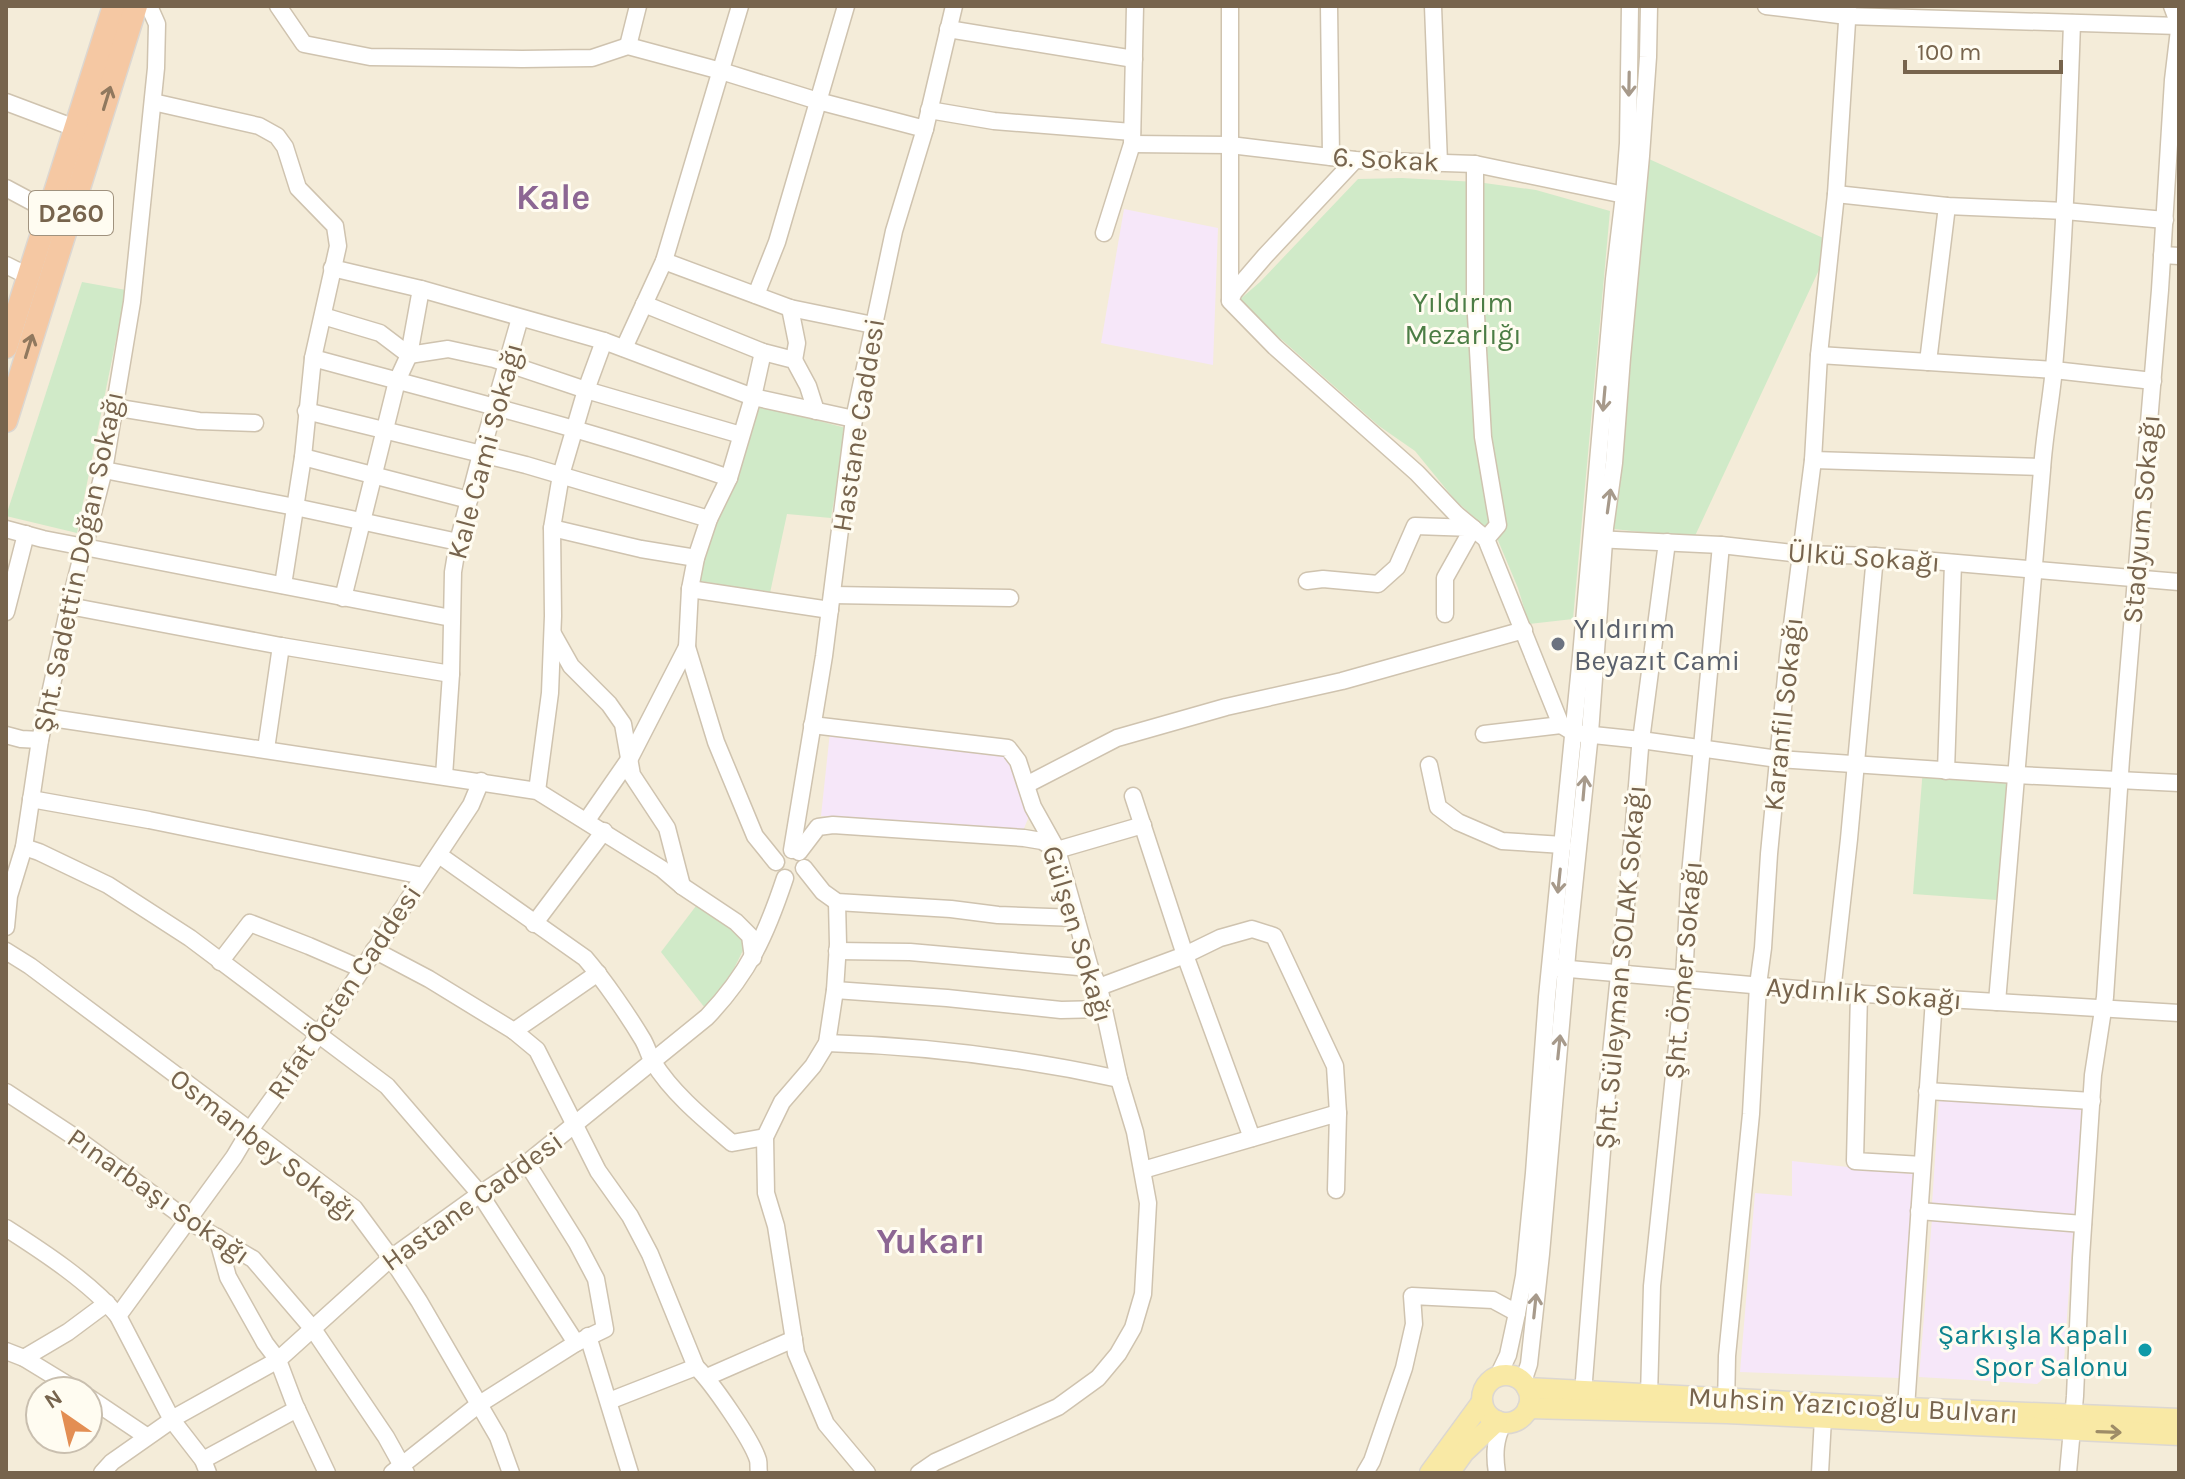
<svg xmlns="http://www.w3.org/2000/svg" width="2185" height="1479" viewBox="0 0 2185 1479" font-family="Karla,sans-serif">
<rect width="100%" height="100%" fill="#fcf9ea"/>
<path fill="#f4ecd9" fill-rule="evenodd" d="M6,6H2179V1473H6ZM40,1391H88V1439H40Z"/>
<g fill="#f6e7f9">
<path d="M1124,209L1218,228L1213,365L1101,343Z"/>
<path d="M830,732L1013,754L1033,807L1022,833L821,816Z"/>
<path d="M1939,1099L2085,1106L2077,1217L1932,1204Z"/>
<path d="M1792,1161L1922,1175L1899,1378L1740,1372L1755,1193L1792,1196Z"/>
<path d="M1932,1219L2073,1231L2064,1361L2037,1384L1919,1377Z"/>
</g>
<g fill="#d0eac8">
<path d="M1649,159L1832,242L1694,538L1605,528Z"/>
<path d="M1402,178L1477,182L1536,190L1610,211L1573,619L1529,624L1518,588L1497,538L1455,500L1415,451L1379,426L1238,301L1260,282L1358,179Z"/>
<path d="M82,282L126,290L77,533L6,516Z"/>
<path d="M758,405L846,428L831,518L787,514L770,593L700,581L701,567L710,526Z"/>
<path d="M1923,768L2009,774L1997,900L1913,894Z"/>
<path d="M696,906L750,936L724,989L705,1008L661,952Z"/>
</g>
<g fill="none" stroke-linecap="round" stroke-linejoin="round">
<defs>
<g id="minor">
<path d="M278,6L304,44L370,57L522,59L592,58L628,46L721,71L818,101L925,129"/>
<path d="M1329,6L1331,157"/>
<path d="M1433,6L1439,163"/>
<path d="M1766,6L1847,16L2179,26"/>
<path d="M2172,6L2179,25"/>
<path d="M948,29L1134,59"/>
<path d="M628,46L638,6"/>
<path d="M6,102L75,128"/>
<path d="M153,102L259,126L277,136L285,147L298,188L335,226L338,246L313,358L303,457L283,585"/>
<path d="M929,110L994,121L1132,132"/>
<path d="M1132,144L1230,145L1355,160L1475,164L1634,197"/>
<path d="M1355,160L1265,256L1234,292L1230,301L1275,347L1417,473L1456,514L1486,539L1561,725L1574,733L1641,740L1778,759L2016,775L2179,783"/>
<path d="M1475,164V298L1483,437L1498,525L1486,539"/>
<path d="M6,188L49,211"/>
<path d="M1836,194L1947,206L2065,211L2165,220"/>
<path d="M1104,233L1132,144L1135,6"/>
<path d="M2162,255L2179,256"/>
<path d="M664,261L790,308L873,325"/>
<path d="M6,265L28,276"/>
<path d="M332,268L421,289L604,341L753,397L854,419"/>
<path d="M756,295L777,242L846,6"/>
<path d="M1230,300V6"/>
<path d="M644,304L763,352L794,360L808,386L816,411"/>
<path d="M790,308L797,343L794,360"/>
<path d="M323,316L380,333L409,355L448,349L494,359L586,390L741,435"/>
<path d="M624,348L664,261L740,6"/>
<path d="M763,352L753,397L729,478L709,519L696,558L690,589L687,647L716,742L755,836L776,862"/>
<path d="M1819,355L2054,370L2153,381"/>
<path d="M313,358C452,396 592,430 729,478"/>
<path d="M1928,362L1947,206"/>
<path d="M113,407L199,421L255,423"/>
<path d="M306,411L526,465L709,519"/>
<path d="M303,457L469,500"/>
<path d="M1813,460L2042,467"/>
<path d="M104,470L295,507L458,542"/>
<path d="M552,528L641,549L696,558"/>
<path d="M6,529L43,539L451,618"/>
<path d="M1595,539L1721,545L1801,554L1875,556L2179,582"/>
<path d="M1307,581L1323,579L1378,584L1397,567L1415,526L1473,528L1445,578V614"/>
<path d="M690,589L830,610"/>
<path d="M832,595L1010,598"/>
<path d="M343,598L397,381L409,355L421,289"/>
<path d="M69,606L281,646L451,674"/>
<path d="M6,612L26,534"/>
<path d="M553,634L571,666L609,704L623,724L632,775L667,828L682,886"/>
<path d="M45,717L537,791L662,869L682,886L736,922L750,936L753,958"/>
<path d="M812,725L1008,748L1018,761L1033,807L1057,850L1090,968L1099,987L1119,1079L1135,1132L1148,1203L1143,1294L1133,1328L1118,1354L1098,1378L1058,1407L935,1462L919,1473"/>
<path d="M1484,734L1561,725"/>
<path d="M6,735L21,739L40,740"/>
<path d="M266,749L281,646"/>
<path d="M1429,765L1438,807L1458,822L1502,841L1563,845"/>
<path d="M1946,771L1953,563"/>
<path d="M444,776L451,674L453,572L458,542L481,454L520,318"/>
<path d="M1028,784L1117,738L1226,707L1342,681L1524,630"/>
<path d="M537,791L550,693L553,616L552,528L561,475L586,390L604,341"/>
<path d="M1133,796L1185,955L1252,1138"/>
<path d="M31,799L149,820L423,876"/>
<path d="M587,820L630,758L687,647"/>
<path d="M24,847L39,852L108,885L190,938L387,1086L480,1194L576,1343"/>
<path d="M792,850L824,656L854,419L894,231L925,129L954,6"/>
<path d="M799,852L818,827L833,825L1024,838L1042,841L1057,850L1143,825"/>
<path d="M439,855L585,958C604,980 628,1015 643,1040C647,1047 649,1055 653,1062C673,1094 704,1119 732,1143L765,1137"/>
<path d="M804,868L823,892L837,902L951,909L998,915L1076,918"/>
<path d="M837,902L838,944L835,990L827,1043L813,1066L782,1102L765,1137L766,1193L776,1226L796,1353L826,1424L867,1473"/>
<path d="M534,924L604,831"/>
<path d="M6,927L9,896L24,847L40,740L69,606L104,470L132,302L156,68L157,24L149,6"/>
<path d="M374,950L429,979L514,1031L537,1050L598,1171L630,1216L650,1254L696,1367"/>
<path d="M6,951L30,966L354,1208L391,1258L419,1301L498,1437L511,1473"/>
<path d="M837,951L910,952L1090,968"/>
<path d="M220,962L250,923L309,946L362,969"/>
<path d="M1558,968L1832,992L2179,1013"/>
<path d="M1099,987L1185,955L1220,938L1252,929L1274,936L1335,1066L1338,1113"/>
<path d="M835,990L947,998L1061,1010L1104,1009"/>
<path d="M1832,992L1849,839L1875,556"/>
<path d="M1859,993L1855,1161L1922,1165"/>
<path d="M1997,1002C2012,824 2027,647 2042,470C2044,436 2051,402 2054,368C2064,253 2068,138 2072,23"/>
<path d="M514,1031L598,973"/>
<path d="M827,1043C925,1046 1023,1058 1119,1079"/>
<path d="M1927,1091L2092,1101"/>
<path d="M6,1092L73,1136L189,1221L253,1259L313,1329L386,1437L406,1473"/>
<path d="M1143,1170L1338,1113L1336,1190"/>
<path d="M1919,1211L2083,1224"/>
<path d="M6,1228C42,1251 91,1283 118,1316L172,1420L203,1460L208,1473"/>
<path d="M217,1237L228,1277L265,1343L278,1360L295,1405L327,1473"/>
<path d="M118,1316L234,1157L250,1130L319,1034L471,805L481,781"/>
<path d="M588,1336L630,1473"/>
<path d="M6,1351L24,1358L78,1391"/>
<path d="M24,1358L68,1332L107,1303"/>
<path d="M1498,1376L1508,1355L1517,1313L1524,1276L1534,1173L1547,997L1581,656L1614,279L1624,195L1628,143L1630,6"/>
<path d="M707,1377L794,1339"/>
<path d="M1523,1382L1529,1364L1541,1254L1568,945L1590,733L1605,528L1614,463L1622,358L1641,156L1648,57L1649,6"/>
<path d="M1583,1393L1605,1113L1633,836L1640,748L1667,542"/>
<path d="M1649,1396L1652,1286L1684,979L1689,885L1721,545"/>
<path d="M88,1397L146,1436"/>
<path d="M609,1401L696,1367C711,1381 752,1440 758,1460C759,1464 758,1469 759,1473"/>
<path d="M1726,1408L1727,1356L1751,1114L1758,985L1763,948L1769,854L1788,656L1813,460L1819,355L1836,194L1848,6"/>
<path d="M1906,1408L1934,999"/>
<path d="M203,1460L297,1409"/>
<path d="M102,1473L112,1462L179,1415L278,1360L391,1258L480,1194L527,1163L707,1017C749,973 766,935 785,878"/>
<path d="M392,1473L478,1405L576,1343L605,1329L596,1279L577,1243L527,1163"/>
<path d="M1365,1473L1372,1461L1404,1368L1414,1324L1412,1296L1493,1300L1517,1313"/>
<path d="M1497,1473C1494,1454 1495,1440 1503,1423"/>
<path d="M1820,1473L1823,1418"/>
<path d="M2068,1473L2075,1396L2081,1258L2093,1075L2105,997L2121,759L2160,290L2173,80L2179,30"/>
</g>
<g id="major">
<circle cx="1506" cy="1399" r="24"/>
<path d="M1527,1388L1906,1408L2179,1419"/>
<path d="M1528,1408L1727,1413L2179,1435"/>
<path d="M1430,1473L1482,1402"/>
<path d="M1449,1473L1464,1452L1497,1421"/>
</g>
<g id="highway">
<path d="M6,347L114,6"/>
<path d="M6,421L136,6"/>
</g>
</defs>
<use href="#minor" stroke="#cfc3af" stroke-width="19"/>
<use href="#major" stroke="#dcd7d1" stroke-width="23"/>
<use href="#highway" stroke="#dcd7d1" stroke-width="25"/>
<use href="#minor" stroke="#fff" stroke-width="16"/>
<use href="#major" stroke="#f9e9a5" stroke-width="20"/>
<use href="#highway" stroke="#f5c8a3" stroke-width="22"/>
</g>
<defs><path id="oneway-shaft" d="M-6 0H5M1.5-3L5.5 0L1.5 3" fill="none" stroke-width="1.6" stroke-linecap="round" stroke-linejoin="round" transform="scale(2)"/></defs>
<g stroke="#a79a8b">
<use href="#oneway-shaft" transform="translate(1629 84) rotate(91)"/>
<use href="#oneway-shaft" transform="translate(1604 399) rotate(95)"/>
<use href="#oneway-shaft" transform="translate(1609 501) rotate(-82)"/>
<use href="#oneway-shaft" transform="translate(1584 788) rotate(-85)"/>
<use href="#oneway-shaft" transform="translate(1559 881) rotate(96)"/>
<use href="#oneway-shaft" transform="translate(1559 1047) rotate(-84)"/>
<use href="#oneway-shaft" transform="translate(1535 1306) rotate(-84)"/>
</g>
<g stroke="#90785e">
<use href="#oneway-shaft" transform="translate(107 98) rotate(-73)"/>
<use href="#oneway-shaft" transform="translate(29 346) rotate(-73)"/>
</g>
<use stroke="#9e8c67" href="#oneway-shaft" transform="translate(2109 1432) rotate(2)"/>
<circle fill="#6b7280" stroke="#fffcf1" stroke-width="3" cx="1558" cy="644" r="8"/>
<circle fill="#0f9aa8" stroke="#fffcf1" stroke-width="3" cx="2145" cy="1350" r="8"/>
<g text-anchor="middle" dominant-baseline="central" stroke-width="6" stroke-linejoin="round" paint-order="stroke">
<rect fill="#fffcf1" stroke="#a0927e" stroke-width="2" x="29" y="191" width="84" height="44" rx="6"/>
<g font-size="26" font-weight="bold" fill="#77644d">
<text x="71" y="213">D260</text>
</g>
<g font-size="28" fill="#77644d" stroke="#fffcf1">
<text transform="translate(1386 159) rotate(3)">6. Sokak</text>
<text transform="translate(858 425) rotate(-81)">Hastane Caddesi</text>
<text transform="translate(485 451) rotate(-75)">Kale Cami Sokağı</text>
<text transform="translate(2141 519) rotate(-85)">Stadyum Sokağı</text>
<text transform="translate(1864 557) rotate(4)">Ülkü Sokağı</text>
<text transform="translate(78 562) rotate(-78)">Şht. Sadettin Doğan Sokağı</text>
<text transform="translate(1783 714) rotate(-84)">Karanfil Sokağı</text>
<text transform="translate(1078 934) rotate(73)">Gülşen Sokağı</text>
<text transform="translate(1620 967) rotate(-85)">Şht. Süleyman SOLAK Sokağı</text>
<text transform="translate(1683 970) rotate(-85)">Şht. Ömer Sokağı</text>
<text transform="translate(344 992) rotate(-56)">Rıfat Öcten Caddesi</text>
<text transform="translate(1864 993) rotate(4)">Aydınlık Sokağı</text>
<text transform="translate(264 1145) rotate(38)">Osmanbey Sokağı</text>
<text transform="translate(159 1196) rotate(35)">Pınarbaşı Sokağı</text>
<text transform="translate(472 1201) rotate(-36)">Hastane Caddesi</text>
<text transform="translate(1853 1405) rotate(3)">Muhsin Yazıcıoğlu Bulvarı</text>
</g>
<g font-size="28" fill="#4c7d45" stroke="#fffcf1">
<text x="1463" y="302">Yıldırım<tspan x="1463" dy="32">Mezarlığı</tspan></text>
</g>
<g font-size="28" fill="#5b616d" stroke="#fffcf1" text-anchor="start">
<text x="1574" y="628">Yıldırım<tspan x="1574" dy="32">Beyazıt Cami</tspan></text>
</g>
<g font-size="28" fill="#0d838f" stroke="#fffcf1" text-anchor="end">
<text x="2129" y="1334">Şarkışla Kapalı<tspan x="2129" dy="32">Spor Salonu</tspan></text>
</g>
<g font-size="36" font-weight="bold" fill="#8c6693" stroke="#fffcf1">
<text x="553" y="197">Kale</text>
<text x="931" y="1241">Yukarı</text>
</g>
</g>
<rect width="2185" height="1479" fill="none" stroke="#77644d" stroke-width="16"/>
<g transform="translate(64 1415) rotate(326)"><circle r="38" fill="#fffcf1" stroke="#c9bfaf" stroke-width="2"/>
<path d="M0-6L14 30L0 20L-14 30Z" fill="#e38e53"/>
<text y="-12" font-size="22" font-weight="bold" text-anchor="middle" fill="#77644d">N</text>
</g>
<path d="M1905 60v12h156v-12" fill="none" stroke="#77644d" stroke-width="4"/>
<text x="1917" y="60" font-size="24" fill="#77644d" stroke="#fffcf1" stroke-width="6" paint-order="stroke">100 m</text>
</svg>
